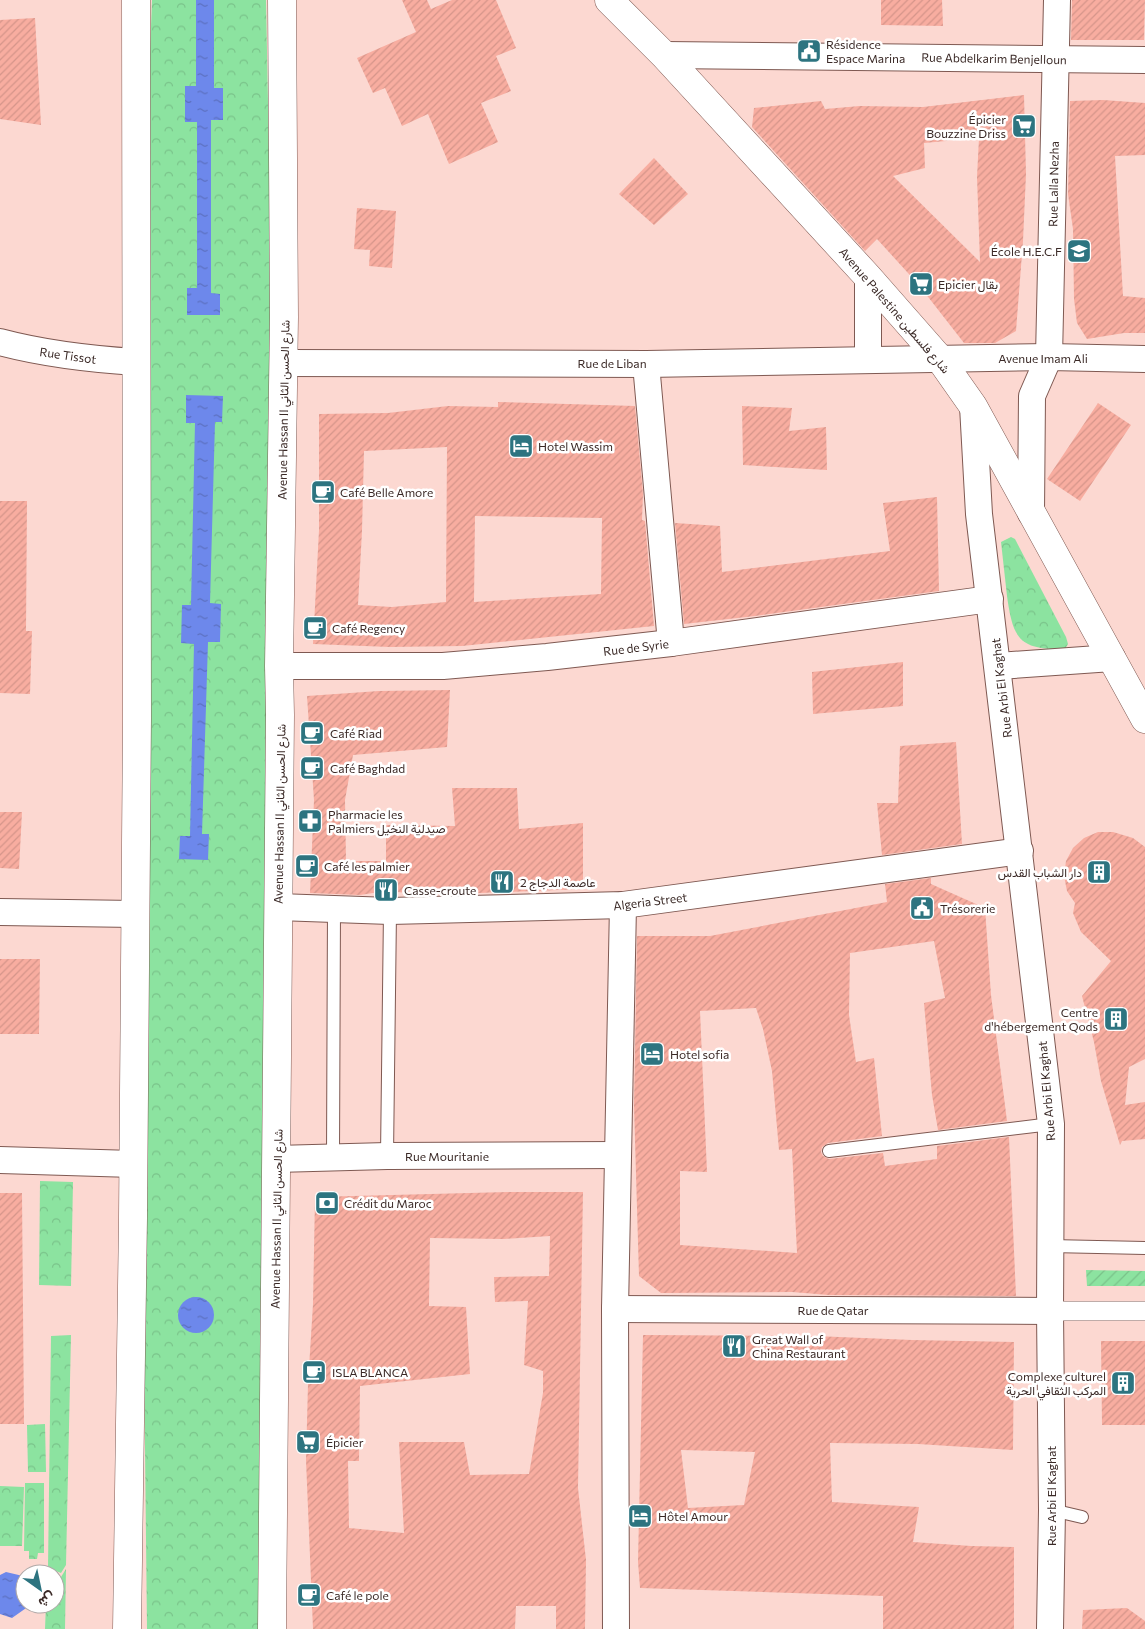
<svg xmlns="http://www.w3.org/2000/svg" width="1145" height="1629" viewBox="0 0 1145 1629" font-family="Commissioner,Vazirmatn,sans-serif">
<defs>
<pattern id="forest-crowns" width="20" height="18" patternUnits="userSpaceOnUse" patternTransform="scale(1.25)"><rect width="20" height="18" fill="#8ce3a0"/><path d="M2 6a3 3 0 1 1 6 0M12 15a3 3 0 1 1 6 0" fill="none" stroke="#7ac38a"/></pattern>
<pattern id="garden-furrows" width="10" height="10" patternUnits="userSpaceOnUse" patternTransform="scale(1.25)"><rect width="10" height="10" fill="#8ce3a0"/><path d="M-1 1l2-2M0 10L10 0M9 11l2-2" fill="none" stroke="#7ac38a"/></pattern>
<pattern id="water-ripples" width="26" height="14" patternUnits="userSpaceOnUse" patternTransform="scale(1.25)"><rect width="26" height="14" fill="#6d88eb"/><path d="M2 4q2-2 4 0t4 0M15 11q2-2 4 0t4 0" fill="none" stroke="#5b6fbe"/></pattern>
<pattern id="building-hatch" width="6" height="6" patternUnits="userSpaceOnUse" patternTransform="scale(1.25)"><rect width="6" height="6" fill="#f8ada0"/><path d="M-1 1l2-2M0 6l6-6M5 7l2-2" fill="none" stroke="#d5958a"/></pattern>
</defs>
<rect width="100%" height="100%" fill="#fcd8d1"/>
<g fill="url(#forest-crowns)">
<path d="M152,0H266L280,715L269,1629H147L137,718L140,318Z"/>
<path d="M1011,537L1015,539L1066,637L1068,644L1065,649C1019,650 1013,639 1007,596C1005,578 1003,560 1001,542Z"/>
<path d="M40,1181L73,1182L71,1286L39,1285Z"/>
<path d="M71,1335L66,1565L61,1573L48,1568L51,1336Z"/>
<path d="M45,1424L46,1472H28L27,1425Z"/>
<path d="M25,1483H44V1553H38L37,1559H29V1551H24Z"/>
<path d="M0,1486L24,1487L22,1546H0Z"/>
<path d="M66,1569L65,1629H45L46,1604H55V1575L61,1577Z"/>
</g>
<path fill="url(#garden-furrows)" d="M1086,1270L1145,1271V1286H1087Z"/>
<g fill="url(#water-ripples)">
<path d="M196,0H214V88H223V120H211V293L220,294V315H187V288H197V122H185V86H196Z"/>
<path d="M186,395L223,396L222,422H215L210,603L221,604L220,642H208L202,834H209L208,860L179,859L180,836H190L194,644L181,643L182,605H191L195,423H186Z"/>
<circle cx="196" cy="1315" r="18"/>
<path d="M6,1572L23,1576L25,1579V1604H29V1606L12,1618L0,1614V1575Z"/>
</g>
<g fill="url(#building-hatch)" fill-rule="evenodd">
<path d="M402,0H427L431,9L452,0H496L516,48L496,56L511,91L481,103L498,142L449,164L428,114L402,126L385,88L373,93L357,58L416,32Z"/>
<path d="M881,0H942L943,26L881,25Z"/>
<path d="M1072,0H1145L1144,40H1071Z"/>
<path d="M35,18L41,125L0,119V20Z"/>
<path d="M1024,95L1026,174L1023,241L1016,331L995,343H964L918,284L877,239L865,251L752,127L754,108L821,101L825,109L860,106L923,107ZM979,138L977,177L980,262L893,176L925,168L924,143Z"/>
<path d="M1103,100L1145,103V155L1115,156L1123,296L1145,298V333H1124L1087,339L1077,323L1074,299L1073,229L1068,194L1070,101Z"/>
<path d="M654,158L688,194L654,225L619,194Z"/>
<path d="M357,208L396,211L392,268L369,266L370,250L354,249Z"/>
<path d="M498,402L635,406L643,494L642,520L645,521L654,626L462,646L390,647L313,644L319,530V414L388,413L448,406L498,407ZM447,447L446,602L392,607L358,605L362,531L364,451ZM475,516L602,518L601,594L474,602Z"/>
<path d="M1098,403L1131,425L1080,501L1047,479Z"/>
<path d="M742,406L792,408L789,431L826,427L827,470L743,465Z"/>
<path d="M937,497L939,591L755,616L684,624L675,523L720,526L722,572L890,551L883,503Z"/>
<path d="M0,501H27L26,631H32L30,694L0,693Z"/>
<path d="M903,662V706L813,714L812,672Z"/>
<path d="M450,690L447,747L353,755L345,800L346,861H386V825L455,826L452,788H517L519,829L583,823V889L430,895L386,891L360,895L310,893L314,800L307,696L379,691Z"/>
<path d="M956,742L962,844L882,855L877,803H898L900,746Z"/>
<path d="M0,812H22L19,869L0,868Z"/>
<path d="M1098,832H1113L1133,838L1145,847V1059L1129,1067L1125,1105L1145,1102V1139L1122,1141L1120,1145L1101,1081L1094,1042L1082,996L1111,961L1081,932L1073,913L1075,903L1067,891L1064,876L1066,861L1073,848L1084,838Z"/>
<path d="M931,878V884L985,908L991,995L1007,1121L938,1130L932,1095L924,1003L945,998L934,941L850,953L849,1015L856,1062L874,1058L882,1136L828,1143L822,1147L821,1152L823,1156L829,1159L883,1153L885,1166L937,1159V1146L1009,1137L1016,1296L829,1295L792,1292L661,1293L639,1276L634,1106L637,936H710L887,902L885,884ZM756,1008L763,1029L772,1071L779,1150L792,1149L797,1253L680,1245V1171L707,1172L700,1011Z"/>
<path d="M0,959H40L39,1034H0Z"/>
<path d="M508,1192H583L578,1488L586,1560L585,1629H556V1606H516L515,1629H313L306,1460L308,1384L313,1304L315,1197ZM550,1236L549,1276L494,1277L495,1302L528,1301L524,1365L543,1371V1393L529,1474L470,1475L464,1442H399L404,1533L349,1528L348,1461H359L360,1386L470,1374L466,1307L429,1306L430,1238L504,1239Z"/>
<path d="M0,1193H22L24,1424H0Z"/>
<path d="M643,1335L815,1336L912,1340L1014,1342L1013,1450L918,1444L830,1443L832,1502L919,1507L913,1542L971,1546L1014,1547V1629H883V1596L640,1588L638,1562ZM681,1450L755,1452L744,1505L688,1508Z"/>
<path d="M1101,1341H1145V1425H1102Z"/>
<path d="M1127,1608L1145,1621V1629H1082L1083,1610Z"/>
</g>
<g fill="none" stroke-linecap="round" stroke-linejoin="round">
<defs>
<g id="service">
<path d="M829,1151L1051,1124"/>
<path d="M387,1156L390,911"/>
<path d="M333,1157L334,908"/>
<path d="M1050,1246L1145,1248"/>
<path d="M1052,1510L1082,1517"/>
</g>
<path id="pedestrian" d="M1050,1311H1145"/>
<g id="minor">
<path d="M664,55L1145,60"/>
<path d="M0,342C45,354 90,359 136,362"/>
<path d="M868,359V277"/>
<path d="M284,363L646,364L1049,357L1145,359"/>
<path d="M646,364L671,643"/>
<path d="M973,406L979,514L1051,1124L1050,1311L1052,1510L1050,1629"/>
<path d="M1031,513L1032,396L1049,357L1057,0"/>
<path d="M279,666H443L547,657L671,643L990,599"/>
<path d="M998,666L1112,658"/>
<path d="M278,907L390,911L623,905L1020,851"/>
<path d="M0,912L135,914"/>
<path d="M276,1159L387,1156L617,1155"/>
<path d="M0,1160L133,1164"/>
<path d="M615,1309L1050,1311"/>
<path d="M616,1629L615,1309L623,905"/>
</g>
<path id="tertiary" d="M609,0L664,55L868,277L940,359L973,406L1145,719"/>
<g id="secondary">
<path d="M127,1629L133,1218L137,718L136,0"/>
<path d="M272,1629L280,715L279,666L284,317L282,0"/>
</g>
</defs>
<use href="#service" stroke="#7f5952" stroke-width="14"/>
<use href="#pedestrian" stroke="#7f5952" stroke-width="20"/>
<use href="#minor" stroke="#7f5952" stroke-width="28"/>
<use href="#tertiary" stroke="#7f5952" stroke-width="29"/>
<use href="#secondary" stroke="#7f5952" stroke-width="29"/>
<use href="#service" stroke="#fff" stroke-width="12"/>
<use href="#pedestrian" stroke="#fff" stroke-width="19"/>
<use href="#minor" stroke="#fff" stroke-width="26"/>
<use href="#tertiary" stroke="#fff" stroke-width="28"/>
<use href="#secondary" stroke="#fff" stroke-width="28"/>
</g>
<defs>
<symbol id="civic-square" viewBox="-11 -11 22 22"><rect x="-9" y="-9" width="18" height="18" rx="4" fill="#2d7480" stroke="#fff"/><path d="M-.6-6.5H3V-4.5H.6V-3L4-1V1h2V6H-6V1h2V-1L-.6-3ZM-1.2 2.5V6h2.4V2.5Z" fill="#fff"/></symbol>
<symbol id="supermarket-square" viewBox="-11 -11 22 22"><rect x="-9" y="-9" width="18" height="18" rx="4" fill="#2d7480" stroke="#fff"/><path d="M-6-5.5h2.5l.6 2H6L4.5 2H-2.5L-4.4-4H-6ZM-1.5 3.2a1.3 1.3 0 1 0 .1 0ZM3 3.2a1.3 1.3 0 1 0 .1 0Z" fill="#fff"/></symbol>
<symbol id="school-square" viewBox="-11 -11 22 22"><rect x="-9" y="-9" width="18" height="18" rx="4" fill="#2d7480" stroke="#fff"/><path d="M0-5L7-2L0 1L-7-2ZM-4 1L0 2.5L4 1V4Q0 6-4 4Z" fill="#fff"/></symbol>
<symbol id="hotel-square" viewBox="-11 -11 22 22"><rect x="-9" y="-9" width="18" height="18" rx="4" fill="#2d7480" stroke="#fff"/><path d="M-6-4.5h1.5V1H6V5H4.5V3h-9V5H-6ZM-4 0a1.8 1.8 0 1 1 3.6 0ZM.5 0V-2.5h3Q6-2.5 6 0Z" fill="#fff"/></symbol>
<symbol id="cafe-square" viewBox="-11 -11 22 22"><rect x="-9" y="-9" width="18" height="18" rx="4" fill="#2d7480" stroke="#fff"/><path d="M-5.5-4.5H6V0H3Q3 3.5 0 3.5H-2.5Q-5.5 3.5-5.5 0ZM3-3.2v2h1.7v-2ZM-6 4.5H4V6H-6Z" fill="#fff"/></symbol>
<symbol id="pharmacy-square" viewBox="-11 -11 22 22"><rect x="-9" y="-9" width="18" height="18" rx="4" fill="#2d7480" stroke="#fff"/><path d="M-2-6h4v4h4v4h-4v4h-4v-4h-4v-4h4Z" fill="#fff"/></symbol>
<symbol id="building-square" viewBox="-11 -11 22 22"><rect x="-9" y="-9" width="18" height="18" rx="4" fill="#2d7480" stroke="#fff"/><path d="M-4-6H4V6H1V3H-1V6H-4ZM-2.5-4.3h1.7v1.8h-1.7ZM.8-4.3h1.7v1.8H.8ZM-2.5-1h1.7V.8h-1.7ZM.8-1h1.7V.8H.8Z" fill="#fff"/></symbol>
<symbol id="restaurant-square" viewBox="-11 -11 22 22"><rect x="-9" y="-9" width="18" height="18" rx="4" fill="#2d7480" stroke="#fff"/><path d="M-5-6h1v4h1v-4h1v4h1v-4h1v5L-1.5 .5V6h-2V.5L-5-1ZM5-6V6H3V1.5H1.5Q1.5-4 5-6Z" fill="#fff"/></symbol>
<symbol id="bank-square" viewBox="-11 -11 22 22"><rect x="-9" y="-9" width="18" height="18" rx="4" fill="#2d7480" stroke="#fff"/><path d="M-6-4H6V4H-6ZM0-2.3a2.3 2.3 0 1 0 0 4.6a2.3 2.3 0 1 0 0-4.6Z" fill="#fff"/></symbol>
</defs>
<g fill-rule="evenodd">
<use href="#civic-square" x="795" y="37" width="28" height="28"/>
<use href="#supermarket-square" x="1010" y="112" width="28" height="28"/>
<use href="#school-square" x="1065" y="237" width="28" height="28"/>
<use href="#supermarket-square" x="907" y="270" width="28" height="28"/>
<use href="#hotel-square" x="507" y="432" width="28" height="28"/>
<use href="#cafe-square" x="309" y="478" width="28" height="28"/>
<use href="#cafe-square" x="301" y="614" width="28" height="28"/>
<use href="#cafe-square" x="298" y="719" width="28" height="28"/>
<use href="#cafe-square" x="298" y="754" width="28" height="28"/>
<use href="#pharmacy-square" x="296" y="807" width="28" height="28"/>
<use href="#cafe-square" x="293" y="852" width="28" height="28"/>
<use href="#building-square" x="1085" y="858" width="28" height="28"/>
<use href="#restaurant-square" x="488" y="868" width="28" height="28"/>
<use href="#restaurant-square" x="372" y="876" width="28" height="28"/>
<use href="#civic-square" x="908" y="894" width="28" height="28"/>
<use href="#building-square" x="1102" y="1005" width="28" height="28"/>
<use href="#hotel-square" x="638" y="1040" width="28" height="28"/>
<use href="#bank-square" x="313" y="1189" width="28" height="28"/>
<use href="#restaurant-square" x="720" y="1332" width="28" height="28"/>
<use href="#cafe-square" x="300" y="1358" width="28" height="28"/>
<use href="#building-square" x="1109" y="1369" width="28" height="28"/>
<use href="#supermarket-square" x="294" y="1428" width="28" height="28"/>
<use href="#hotel-square" x="626" y="1502" width="28" height="28"/>
<use href="#cafe-square" x="295" y="1581" width="28" height="28"/>
</g>
<g text-anchor="middle" dominant-baseline="central" stroke-width="5" stroke-linejoin="round" paint-order="stroke">
<g font-size="12" fill="#3a2926" stroke="#fff" text-anchor="start">
<text x="826" y="44">Résidence<tspan x="826" dy="14">Espace Marina</tspan></text>
<text x="1006" y="119" text-anchor="end">Épicier<tspan x="1006" dy="14">Bouzzine Driss</tspan></text>
<text x="1062" y="251" text-anchor="end">École H.E.C.F</text>
<text x="938" y="284">Epicier بقال</text>
<text x="538" y="446">Hotel Wassim</text>
<text x="340" y="492">Café Belle Amore</text>
<text x="332" y="628">Café Regency</text>
<text x="330" y="733">Café Riad</text>
<text x="330" y="768">Café Baghdad</text>
<text x="328" y="814">Pharmacie les<tspan x="328" dy="14">Palmiers صيدلية النخيل</tspan></text>
<text x="324" y="866">Café les palmier</text>
<text x="1082" y="872" text-anchor="end">دار الشباب القدس</text>
<text x="520" y="882">عاصمة الدجاج 2</text>
<text x="404" y="890">Casse-croute</text>
<text x="940" y="908">Trésorerie</text>
<text x="1098" y="1012" text-anchor="end">Centre<tspan x="1098" dy="14">d'hébergement Qods</tspan></text>
<text x="670" y="1054">Hotel sofia</text>
<text x="344" y="1203">Crédit du Maroc</text>
<text x="752" y="1339">Great Wall of<tspan x="752" dy="14">China Restaurant</tspan></text>
<text x="332" y="1372">ISLA BLANCA</text>
<text x="1106" y="1376" text-anchor="end">Complexe culturel<tspan x="1106" dy="14">المركب الثقافي الحرية</tspan></text>
<text x="326" y="1442">Épicier</text>
<text x="658" y="1516">Hôtel Amour</text>
<text x="326" y="1595">Café le pole</text>
</g>
<g font-size="12" fill="#3a2926" stroke="#fff">
<text transform="translate(994 58) rotate(1)">Rue Abdelkarim Benjelloun</text>
<text transform="translate(1053 184) rotate(-89)">Rue Lalla Nezha</text>
<text transform="translate(895 310) rotate(49)">Avenue Palestine شارع فلسطين</text>
<text transform="translate(68 355) rotate(8)">Rue Tissot</text>
<text x="1043" y="358">Avenue Imam Ali</text>
<text x="612" y="363">Rue de Liban</text>
<text transform="translate(283 410) rotate(-89)">Avenue Hassan II شارع الحسن الثاني</text>
<text transform="translate(636 647) rotate(-7)">Rue de Syrie</text>
<text transform="translate(1001 688) rotate(-97)">Rue Arbi El Kaghat</text>
<text transform="translate(279 814) rotate(-89)">Avenue Hassan II شارع الحسن الثاني</text>
<text transform="translate(650 901) rotate(-7)">Algeria Street</text>
<text transform="translate(1046 1091) rotate(-95)">Rue Arbi El Kaghat</text>
<text x="447" y="1156">Rue Mouritanie</text>
<text transform="translate(276 1219) rotate(-89)">Avenue Hassan II شارع الحسن الثاني</text>
<text x="833" y="1310">Rue de Qatar</text>
<text transform="translate(1051 1496) rotate(-90)">Rue Arbi El Kaghat</text>
</g>
</g>
<g transform="translate(40 1589) rotate(147)"><circle r="24" fill="#ffffff" stroke="#b0a9a8"/>
<path d="M0-4L9 19L0 12L-9 19Z" fill="#2d7480"/>
<text y="-8" font-size="14" font-weight="bold" text-anchor="middle" fill="#3a2926">ش</text>
</g>
</svg>
